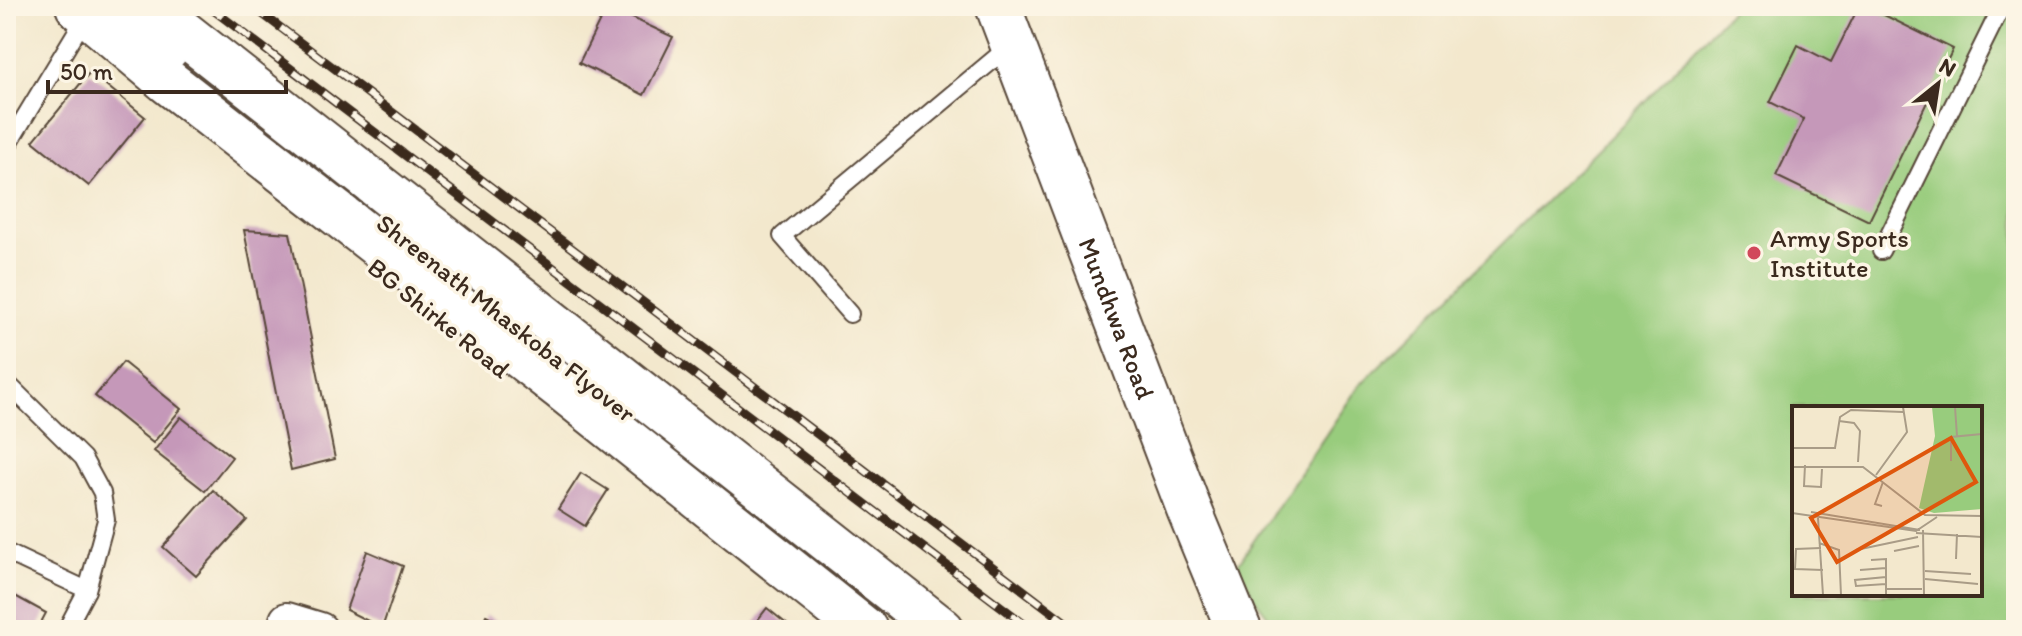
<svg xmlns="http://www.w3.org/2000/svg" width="2022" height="636" viewBox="0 0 2022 636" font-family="Itim,sans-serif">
<rect width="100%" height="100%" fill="#fcf5e5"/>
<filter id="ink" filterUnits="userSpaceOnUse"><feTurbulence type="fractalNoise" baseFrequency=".0125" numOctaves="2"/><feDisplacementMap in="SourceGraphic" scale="16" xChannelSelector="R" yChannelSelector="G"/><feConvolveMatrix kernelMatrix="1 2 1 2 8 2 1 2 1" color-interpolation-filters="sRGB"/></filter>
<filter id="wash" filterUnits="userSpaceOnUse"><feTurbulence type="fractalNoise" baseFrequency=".006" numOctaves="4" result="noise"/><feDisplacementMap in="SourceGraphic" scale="32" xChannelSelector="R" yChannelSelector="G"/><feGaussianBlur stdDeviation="1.8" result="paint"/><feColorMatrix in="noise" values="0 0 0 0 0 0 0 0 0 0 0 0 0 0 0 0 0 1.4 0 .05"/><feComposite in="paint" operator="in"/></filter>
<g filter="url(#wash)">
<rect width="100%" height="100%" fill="#f3e8cd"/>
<path fill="#98cc7d" stroke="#6a7b4e" stroke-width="2" fill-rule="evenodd" d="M1735,6H2016V630H1279L1254,598L1238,564L1359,386L1627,120ZM1794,408H1980V594H1794Z"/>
<g id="blocks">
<g fill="#c598b9">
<path d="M607,6L673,37L644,95L579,63Z"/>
<path d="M1859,6H1866L1953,49L1869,221L1776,176L1804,119L1770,102L1798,45L1831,62Z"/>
<path d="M90,72L145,117L89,186L33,141Z"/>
<path d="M244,230L290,233L335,459L291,470Z"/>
<path d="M123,362L181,409L153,443L95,396Z"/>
<path d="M181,417L232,457L205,491L154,451Z"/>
<path d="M581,473L608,490L585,526L558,509Z"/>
<path d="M213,490L247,520L196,576L163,547Z"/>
<path d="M367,551L403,566L382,628L346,610Z"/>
<path d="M6,591L46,613L37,630H6Z"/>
<path d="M767,608L794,630H750Z"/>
<path d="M486,615L515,630H479Z"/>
</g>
</g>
</g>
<g filter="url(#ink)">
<use href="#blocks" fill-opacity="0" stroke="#574638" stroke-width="2"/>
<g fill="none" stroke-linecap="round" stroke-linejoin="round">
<defs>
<g id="lane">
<path d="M6,148L81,24"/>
<path d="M1881,251L2002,6"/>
<path d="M850,314L782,236L1011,45"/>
<path d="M6,382L83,458L102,493L106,520L87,590L66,630"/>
<path d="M6,552L87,590"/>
</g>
<path id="street" d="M287,620L320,630"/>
<g id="secondary">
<path d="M78,6L167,81L560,387L865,630"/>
<path d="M112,6L166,49"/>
<path d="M149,6L942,630"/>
<path id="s1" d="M998,6L1189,509L1239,630"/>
</g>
</defs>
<use href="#lane" stroke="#574638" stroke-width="20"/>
<use href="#street" stroke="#574638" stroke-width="38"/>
<use href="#secondary" stroke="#574638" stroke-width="48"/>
<use href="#lane" stroke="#fff" stroke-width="16"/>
<use href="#street" stroke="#fff" stroke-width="34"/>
<use href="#secondary" stroke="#fff" stroke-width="44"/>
<defs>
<g id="rail">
<path d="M208,6L1032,630"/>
<path d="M252,6L1076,630"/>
</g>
</defs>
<use href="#rail" stroke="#3b2a1e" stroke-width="9"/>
<use href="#rail" stroke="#fcf5e5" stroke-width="6" stroke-dasharray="18" stroke-linecap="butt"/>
</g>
</g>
<circle fill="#d1495b" stroke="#fcf5e5" stroke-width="3" cx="1754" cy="253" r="8"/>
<g text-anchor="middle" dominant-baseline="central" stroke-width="7" stroke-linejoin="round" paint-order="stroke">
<g font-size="26" fill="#3b2a1e" stroke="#fcf5e5" text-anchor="start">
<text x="1770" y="238">Army Sports<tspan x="1770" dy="30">Institute</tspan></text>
</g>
<g font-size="26" fill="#3b2a1e" stroke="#fcf5e5">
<text transform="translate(439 318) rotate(39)">BG Shirke Road</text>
<text transform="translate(506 318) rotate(38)">Shreenath Mhaskoba Flyover</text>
<text stroke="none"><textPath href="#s1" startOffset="334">Mundhwa Road</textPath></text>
</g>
</g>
<g transform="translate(1792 406)">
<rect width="190" height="190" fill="#f3e8cd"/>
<path d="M140,1H190V103L142,107L127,102L143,30Z" fill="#98cc7d"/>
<path fill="none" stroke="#a99c87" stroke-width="2" d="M163,1L165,30M47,15L62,17L68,25L66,56M0,42H43L48,11L59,4L111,6M159,55V31L190,28M13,59L12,80L29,81L30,63M0,61H71L133,109L190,110M84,69L115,26L111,1M90,100L83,98L91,76M19,106L128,124M0,107L124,125L145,111M26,112L31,189M131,124L132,189M124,127L190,131M189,131L190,172M27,137L47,144L49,189M29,142L4,143L3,163L31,164M64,144L126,131M102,145L127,140M164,153L165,128M79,154L94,153V189M68,164L94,162M133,165L179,168M94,171L63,174L64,180L94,178M133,173L186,178M94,183H130"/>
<path fill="#df570d" fill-opacity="0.15" stroke="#df570d" stroke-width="4" d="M159,32L184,76L45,156L19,112Z"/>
<rect width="190" height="190" fill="none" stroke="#3b2a1e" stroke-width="4"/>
</g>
<rect width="2022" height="636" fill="none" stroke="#fcf5e5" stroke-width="32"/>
<g transform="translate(1938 84) rotate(30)" stroke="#fcf5e5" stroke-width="6" paint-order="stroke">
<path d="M0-6L14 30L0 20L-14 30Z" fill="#3b2a1e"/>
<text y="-12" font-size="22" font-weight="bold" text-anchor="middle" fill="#3b2a1e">N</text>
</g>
<path d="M48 80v12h238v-12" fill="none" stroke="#3b2a1e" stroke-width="4"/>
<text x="60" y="80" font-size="24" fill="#3b2a1e" stroke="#fcf5e5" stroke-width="6" paint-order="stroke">50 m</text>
</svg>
